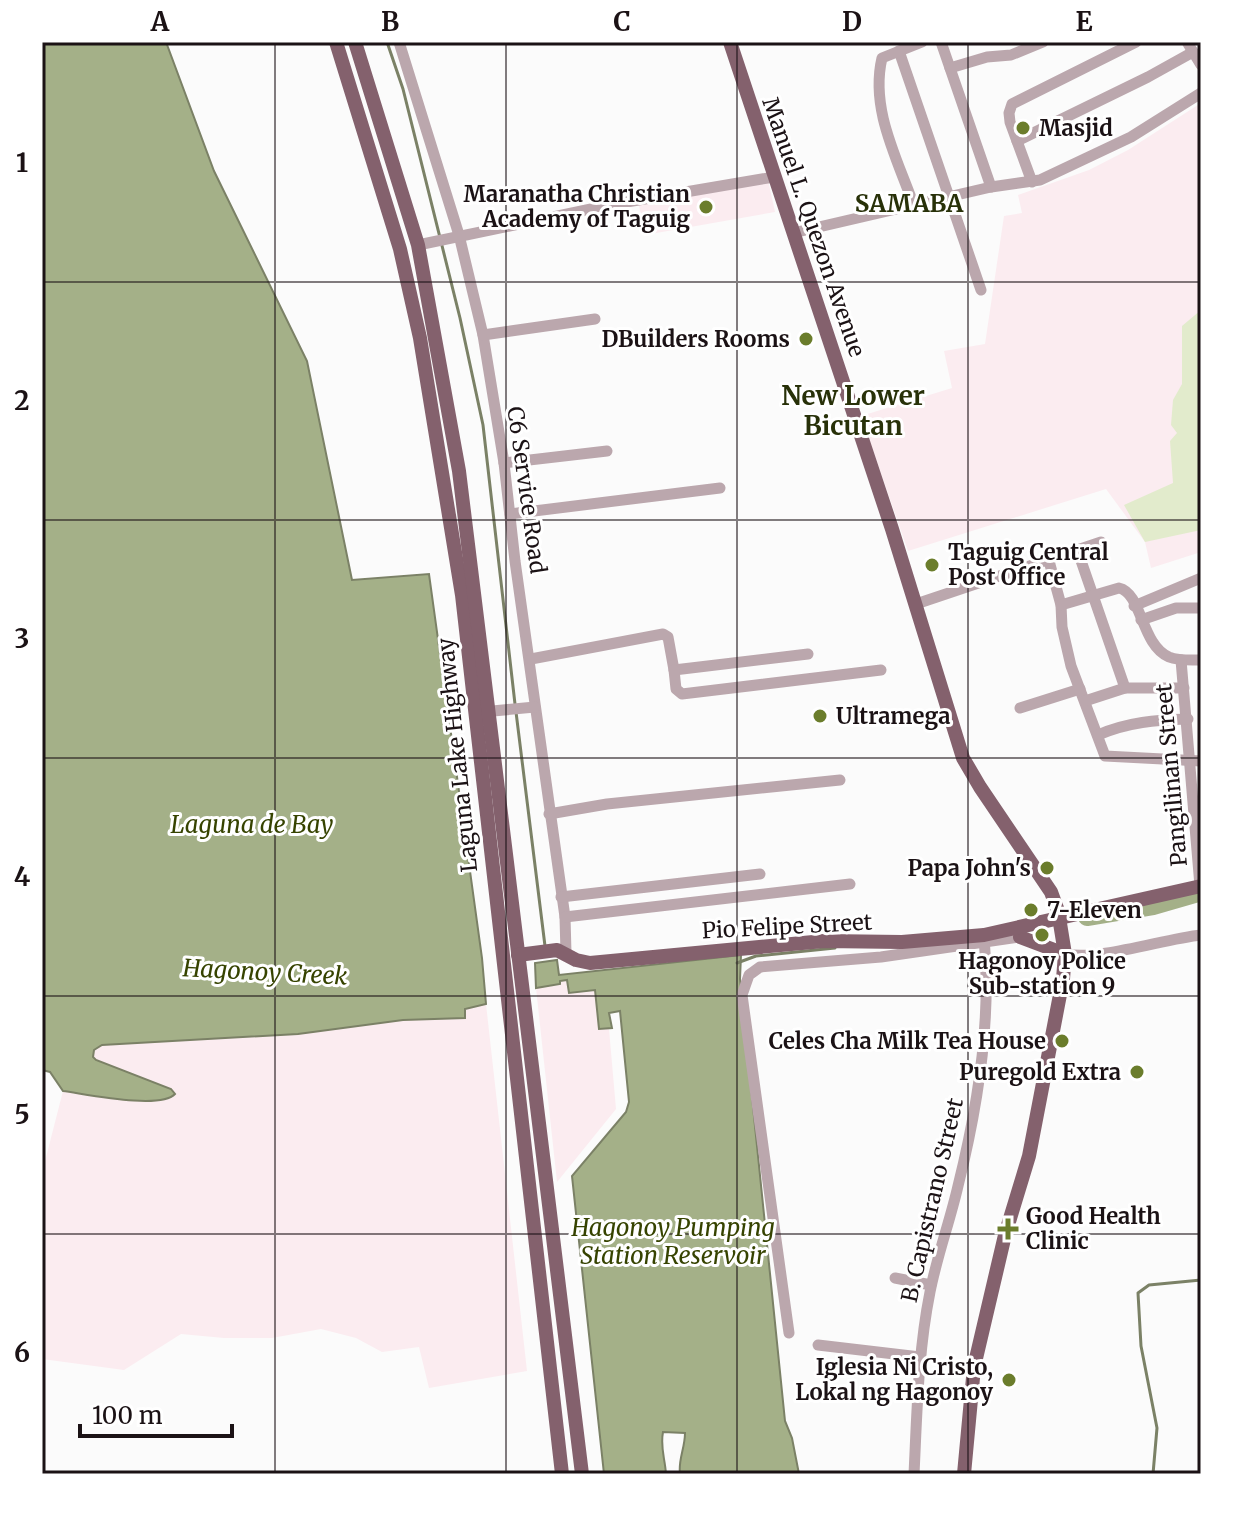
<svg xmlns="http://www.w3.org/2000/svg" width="1243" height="1516" viewBox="0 0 1243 1516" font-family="Merriweather,serif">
<rect width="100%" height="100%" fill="#fbfbfb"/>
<g fill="#fbecf0">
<path d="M1201,103V552L1151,568L1145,542L1106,489L908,551L861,416L952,388L944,351L985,344L1004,216L1022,213L1018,195L1089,170L1128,150Z"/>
<path d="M768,180L775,212L645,235L638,201Z"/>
<path d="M559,980H568L595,990L599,1029H609L616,1109L557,1182L536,988L559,984Z"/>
<path d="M486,1004L527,1371L429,1388L419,1347L382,1352L356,1338L321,1329L272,1338H224L181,1334L124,1370L42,1359V1173L63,1091L151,1101L172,1098L175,1094L171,1089L96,1060L93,1057L94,1049L101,1045L298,1034L403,1020L464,1018L465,1009Z"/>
</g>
<path fill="#e2ebcc" d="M1201,310V530L1145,542L1124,505L1173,483L1170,441L1177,433L1171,425L1173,400L1182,384V326Z"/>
<g fill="#a4b088" stroke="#7b8166" stroke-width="2">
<path d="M42,42H166L214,171L307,361L352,580L429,574L482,958L486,1004L465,1009V1018L403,1020L298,1034L102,1045L94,1050L93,1057L96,1060L171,1089L175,1094C160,1110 86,1094 63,1091L50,1072L42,1070Z"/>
<path d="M741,955L740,979L785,1421L792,1438L799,1474H680C678,1460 685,1448 685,1433L663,1432C660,1448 665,1458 666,1474H604L572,1176L626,1112L629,1102L620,1011L609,1013L612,1028L599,1029L595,990L569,993L567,980L560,981V984L536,988L535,963L557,960L559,975Z"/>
</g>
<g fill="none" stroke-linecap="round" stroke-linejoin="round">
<g stroke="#7b8166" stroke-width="3">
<path d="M387,42L403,89L460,318L483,425L515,704"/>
<path d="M516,712L545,946"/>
<path d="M737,963L756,956L835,948"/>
<path d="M1153,1474L1157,1428L1141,1346L1138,1293L1149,1285L1201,1280"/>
</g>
<path stroke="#a4b088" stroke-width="18" d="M1087,917L1153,906L1198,893"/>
<g stroke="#bba7ad" stroke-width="11">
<path d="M399,42L459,235L483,335L504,463L515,561L565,917L566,953"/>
<path d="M941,42L991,187"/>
<path d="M1187,42L1201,65"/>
<path d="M899,51L981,290"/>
<path d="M950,68L987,57L1011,55L1043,42"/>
<path d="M1017,141L1148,77L1193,52"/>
<path d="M1032,182L1010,122L1009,113L1012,104L1136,42"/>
<path d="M914,206C897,158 870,109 882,58L922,42"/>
<path d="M793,233L991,187L1040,180L1131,137L1201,93"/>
<path d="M418,245L615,204L774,177"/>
<path d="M483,335L595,319"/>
<path d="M504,463L607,451"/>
<path d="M510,514L720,488"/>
<path d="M1078,552L1125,688"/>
<path d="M1049,561L1061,605L1062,627L1071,666L1105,756L1201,761"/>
<path d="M916,604L1101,542"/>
<path d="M1061,605L1119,588C1142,593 1141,645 1169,657C1179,661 1190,660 1201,660"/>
<path d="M1134,606L1201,578"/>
<path d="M1141,620L1176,608H1201"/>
<path d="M531,659L663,634L668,637L674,670L808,654"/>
<path d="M1181,660L1200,886"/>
<path d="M674,670L676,689L682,694L881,670"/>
<path d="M1085,701L1125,688H1184"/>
<path d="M1020,708L1080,689"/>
<path d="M482,712L535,707"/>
<path d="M1098,735C1128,722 1156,720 1188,719"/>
<path d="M549,814L607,804L840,780"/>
<path d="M561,897L760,874"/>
<path d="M565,917L850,884"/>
<path d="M1065,954C1099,961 1163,939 1201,935"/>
<path d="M895,1278L931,1285"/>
<path d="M789,1333L742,995L749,975L760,967L881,957L1020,937"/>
<path d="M818,1345L920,1357"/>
<path d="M914,1474C917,1413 918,1352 930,1292C937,1256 950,1221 958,1186C978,1106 992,1020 984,938"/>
</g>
<g stroke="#84616d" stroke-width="14">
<path d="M336,42L400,249L420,338L462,595L562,1474"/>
<path d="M355,42L418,245L459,471L582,1474"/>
<path d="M730,42L892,529L963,758L980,787L1051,892L1058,911L1065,954L1063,979L1029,1156L1005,1235L974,1367L964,1474"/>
<path d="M1020,937L1065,954"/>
<path d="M518,955L557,950L576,960L590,963L824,941L902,942L984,935L1201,886"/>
</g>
</g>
<path fill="none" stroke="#1b1215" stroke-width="2" stroke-opacity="0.55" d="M275,42V1474M506,42V1474M737,42V1474M968,42V1474M42,282H1201M42,520H1201M42,758H1201M42,996H1201M42,1234H1201"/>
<g fill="#6b7d2c" stroke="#fff" stroke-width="3">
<circle cx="1023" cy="128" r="8"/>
<circle cx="706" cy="207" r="8"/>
<circle cx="806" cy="339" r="8"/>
<circle cx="932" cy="565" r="8"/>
<circle cx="820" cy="716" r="8"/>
<circle cx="1047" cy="868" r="8"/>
<circle cx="1031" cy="910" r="8"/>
<circle cx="1042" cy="935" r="8"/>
<circle cx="1062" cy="1041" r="8"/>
<circle cx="1137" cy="1072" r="8"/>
<path d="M1004 1217h8v8h8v8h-8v8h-8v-8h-8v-8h8z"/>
<circle cx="1009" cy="1380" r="8"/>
</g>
<g text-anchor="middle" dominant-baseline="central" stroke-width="6" stroke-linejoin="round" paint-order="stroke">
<g font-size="22" font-weight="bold" fill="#1b1215" stroke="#fff" text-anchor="end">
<text x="1039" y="128" text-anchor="start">Masjid</text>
<text x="690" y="194">Maranatha Christian<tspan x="690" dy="25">Academy of Taguig</tspan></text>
<text x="790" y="339">DBuilders Rooms</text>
<text x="948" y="552" text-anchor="start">Taguig Central<tspan x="948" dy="25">Post Office</tspan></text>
<text x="836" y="716" text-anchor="start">Ultramega</text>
<text x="1031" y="868">Papa John's</text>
<text x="1047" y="910" text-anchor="start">7-Eleven</text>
<text x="1042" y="961" text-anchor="middle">Hagonoy Police<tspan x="1042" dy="25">Sub-station 9</tspan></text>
<text x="1046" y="1041">Celes Cha Milk Tea House</text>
<text x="1121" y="1072">Puregold Extra</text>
<text x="1026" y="1216" text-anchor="start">Good Health<tspan x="1026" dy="25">Clinic</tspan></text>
<text x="993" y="1367">Iglesia Ni Cristo,<tspan x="993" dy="25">Lokal ng Hagonoy</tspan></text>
</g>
<g font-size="22" fill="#1b1215" stroke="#fff">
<text transform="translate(814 227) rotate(71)">Manuel L. Quezon Avenue</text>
<text transform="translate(527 490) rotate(82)">C6 Service Road</text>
<text transform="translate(457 755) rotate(-96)">Laguna Lake Highway</text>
<text transform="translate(1171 775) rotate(-95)">Pangilinan Street</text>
<text transform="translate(787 926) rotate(-3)">Pio Felipe Street</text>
<text transform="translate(932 1200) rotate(-77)">B. Capistrano Street</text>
</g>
<g font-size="24" font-weight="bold" fill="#283109" stroke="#fff">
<text x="909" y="203">SAMABA</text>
</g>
<g font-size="24" font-style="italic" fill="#364300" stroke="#fff">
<text x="252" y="824">Laguna de Bay</text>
<text transform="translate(265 972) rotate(3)">Hagonoy Creek</text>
<text x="673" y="1227">Hagonoy Pumping<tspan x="673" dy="28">Station Reservoir</tspan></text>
</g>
<g font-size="26" font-weight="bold" fill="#283109" stroke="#fff">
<text x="853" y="395">New Lower<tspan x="853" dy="30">Bicutan</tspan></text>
</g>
</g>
<rect width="1243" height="1516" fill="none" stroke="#ffffff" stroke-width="88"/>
<path d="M80 1424v12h152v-12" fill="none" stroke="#1b1215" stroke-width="4"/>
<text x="92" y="1424" font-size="24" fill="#1b1215" stroke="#ffffff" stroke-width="6" paint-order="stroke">100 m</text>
<rect x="44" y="44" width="1155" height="1428" fill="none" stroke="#1b1215" stroke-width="3"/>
<g font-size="26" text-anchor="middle" font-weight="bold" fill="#1b1215">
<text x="160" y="31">A</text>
<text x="390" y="31">B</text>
<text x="622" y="31">C</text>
<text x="852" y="31">D</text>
<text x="1084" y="31">E</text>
<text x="22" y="172">1</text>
<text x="22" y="410">2</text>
<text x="22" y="648">3</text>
<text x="22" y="886">4</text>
<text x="22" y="1124">5</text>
<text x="22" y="1362">6</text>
</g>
</svg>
